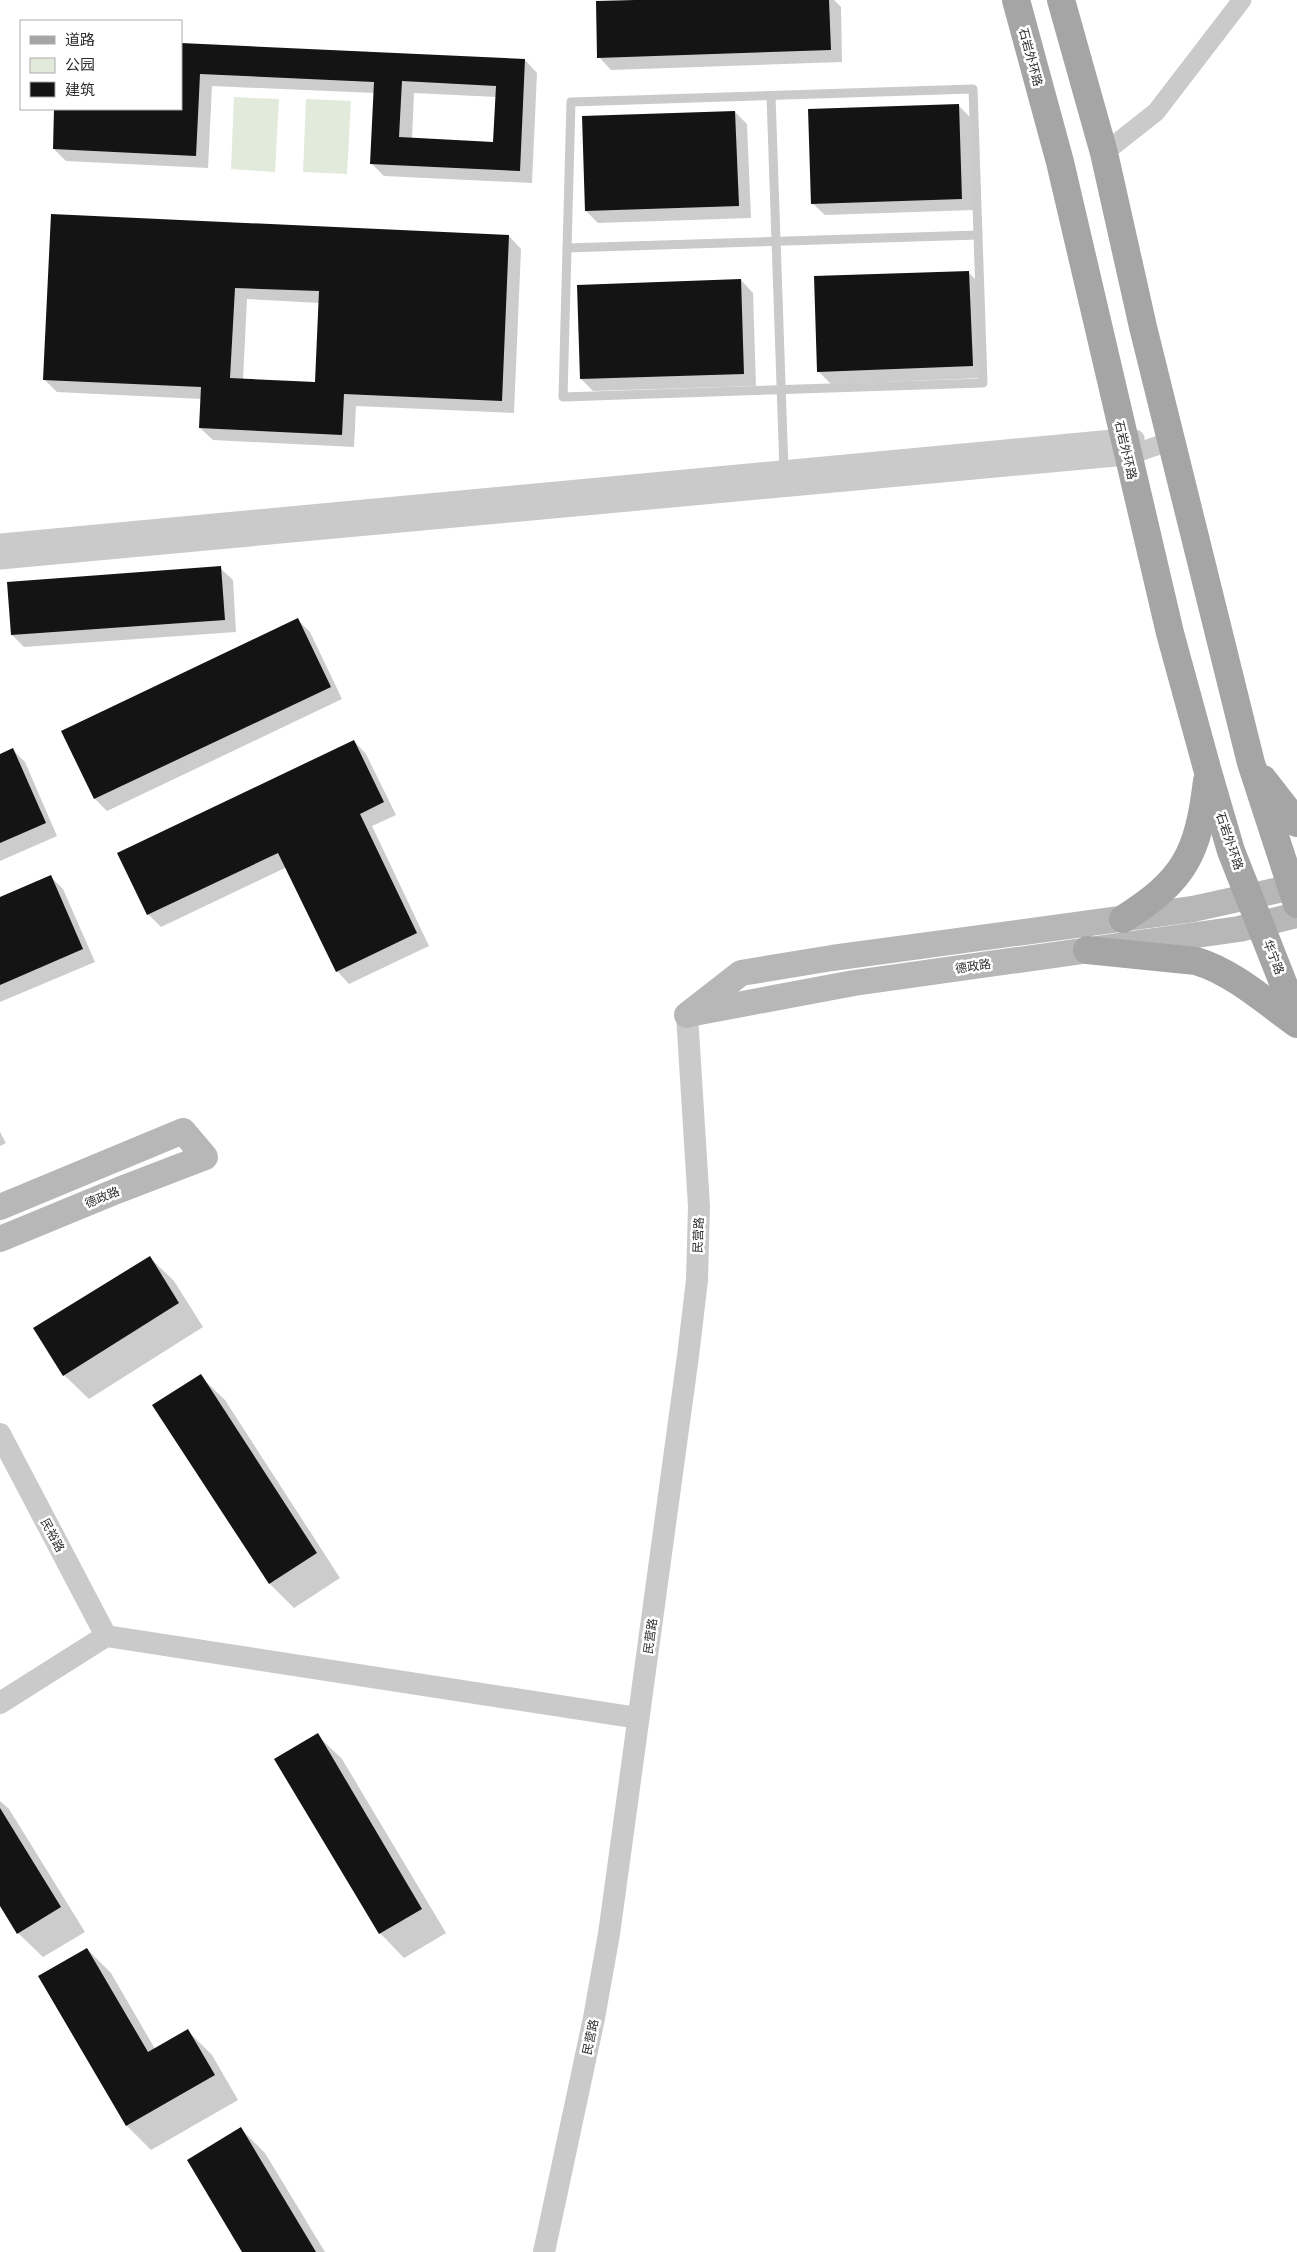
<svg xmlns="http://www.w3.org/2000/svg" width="1297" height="2252" viewBox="0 0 1297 2252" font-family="'Golos Text','Noto Sans SC',sans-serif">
<rect width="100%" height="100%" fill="#fff"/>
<g fill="#e2eadb">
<path d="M234,97L279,99L275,172L231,169Z"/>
<path d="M306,99L351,101L347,174L303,172Z"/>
</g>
<g fill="#0003" fill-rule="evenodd">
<path d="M672,0H834L841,7L842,62L611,70L599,57Z"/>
<path d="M181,45L525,60L537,73L532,183L384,176L372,164L375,93L212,86L208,168L66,161L54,149L56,109H181ZM414,93L497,97L495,143L412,139Z"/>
<path d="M958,105L971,118L974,210L825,215L812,203Z"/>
<path d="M735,112L747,124L751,218L598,223L586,211Z"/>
<path d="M52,216L509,236L521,249L514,413L356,406L354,447L213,440L200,428L201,399L57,392L44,379ZM247,299L320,303L316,383L243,380Z"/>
<path d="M969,273L981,285L984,378L831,384L818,371Z"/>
<path d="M741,280L753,293L756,386L593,391L581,379Z"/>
<path d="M220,568L233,580L236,632L24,647L12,635Z"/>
<path d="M298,620L310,632L342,699L107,811L95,799L62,731Z"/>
<path d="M354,741L366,754L396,815L372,826L429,946L349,984L337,971L287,867L161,927L148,914Z"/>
<path d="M13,750L25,762L57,836L0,861V755Z"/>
<path d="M50,876L63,889L95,962L0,1002V898Z"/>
<path d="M0,1132L6,1143L0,1146Z"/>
<path d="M149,1257L174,1281L203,1327L89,1399L64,1375Z"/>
<path d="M200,1376L225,1400L340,1578L294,1608L270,1584L154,1406Z"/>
<path d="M317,1735L342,1759L446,1933L404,1958L380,1933Z"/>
<path d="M0,1801L9,1809L85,1932L43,1957L18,1933L0,1903Z"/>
<path d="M87,1949L111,1973L155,2049L188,2031L212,2055L238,2100L151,2150L127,2126L40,1976Z"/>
<path d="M241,2129L265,2153L325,2252H244Z"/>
</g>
<g fill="#141414" fill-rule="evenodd">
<path d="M635,0H829L831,50L597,58L596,1Z"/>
<path d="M181,43L525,59L520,171L370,164L374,82L200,74L196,156L53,149L54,109H181ZM402,81L496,86L493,142L399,137Z"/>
<path d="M959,104L962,199L811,204L808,109Z"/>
<path d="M735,111L739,206L585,211L582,116Z"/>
<path d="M51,214L509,235L502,401L344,394L342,435L199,428L201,387L43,380ZM235,288L319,291L315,382L230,378Z"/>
<path d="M969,271L973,366L817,372L814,276Z"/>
<path d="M741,279L744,374L580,379L577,285Z"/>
<path d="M221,566L225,620L11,635L7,582Z"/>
<path d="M298,618L331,687L94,799L61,731Z"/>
<path d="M354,740L384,802L360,814L417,933L336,972L278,853L147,915L117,853Z"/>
<path d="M13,748L46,823L0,843V754Z"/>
<path d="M51,875L83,949L0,985V897Z"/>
<path d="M150,1256L179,1303L63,1376L33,1328Z"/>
<path d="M201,1374L317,1553L269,1584L152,1405Z"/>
<path d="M318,1733L422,1909L379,1934L274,1759Z"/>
<path d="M0,1808L61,1907L17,1934L0,1906Z"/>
<path d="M87,1948L148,2052L188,2029L215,2075L126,2126L38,1976Z"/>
<path d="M241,2127L316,2252H242L187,2160Z"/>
</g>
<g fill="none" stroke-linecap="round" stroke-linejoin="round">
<g stroke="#cacaca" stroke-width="9">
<path d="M973,89L983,383L563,397L571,102Z"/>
<path d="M771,96L784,470"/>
<path d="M567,248L978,235"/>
</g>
<g stroke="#cacaca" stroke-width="19">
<path d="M1104,153L1156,112L1242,0"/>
<path d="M0,543L1123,438L1135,439"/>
<path d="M0,560L1127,456L1171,441"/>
</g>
<g stroke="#cacaca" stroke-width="22">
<path d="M0,1434L106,1636"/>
<path d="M0,1703L106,1636L638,1718"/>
<path d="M544,2252L594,2018L609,1934L688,1356L697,1280L699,1206L687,1015"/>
</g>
<g stroke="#b7b7b7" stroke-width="26">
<path d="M694,1013L854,983L1239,929L1297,915"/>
<path d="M687,1015L741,973L832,958L1193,909L1297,886"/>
<path d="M0,1207L183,1131L205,1157L119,1190L0,1239"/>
</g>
<g stroke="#a5a5a5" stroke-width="28">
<path d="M1016,0L1060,162L1170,633L1208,772L1231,851L1297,1018"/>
<path d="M1061,0L1104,153L1143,327L1251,763L1297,904"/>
<path d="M1263,779L1297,823"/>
<path d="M1123,919C1185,880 1198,854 1207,781"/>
<path d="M1087,950L1196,961C1233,972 1266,1002 1297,1024"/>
</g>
</g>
<g text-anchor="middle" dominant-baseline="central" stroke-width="5" stroke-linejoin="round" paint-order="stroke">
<g font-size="12" fill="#2d2d2d" stroke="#fff">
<text transform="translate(1031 57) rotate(75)">石岩外环路</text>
<text transform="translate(1126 450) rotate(77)">石岩外环路</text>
<text transform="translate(1230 841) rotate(71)">石岩外环路</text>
<text transform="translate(1274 957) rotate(69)">华宁路</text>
<text transform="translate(973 966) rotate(-8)">德政路</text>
<text transform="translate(102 1197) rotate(-22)">德政路</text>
<text transform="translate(698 1235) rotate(-88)">民营路</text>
<text transform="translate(53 1535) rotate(62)">民裕路</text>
<text transform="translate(650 1636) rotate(-82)">民营路</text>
<text transform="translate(590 2037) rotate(-78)">民营路</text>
</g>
</g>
<rect x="20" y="20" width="162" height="90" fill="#ffffff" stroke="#ababab"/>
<rect x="30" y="36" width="25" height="8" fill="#a5a5a5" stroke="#ababab"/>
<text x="65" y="45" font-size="15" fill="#2d2d2d">道路</text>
<rect x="30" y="58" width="25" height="15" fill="#e2eadb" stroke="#ababab"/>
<text x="65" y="70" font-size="15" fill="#2d2d2d">公园</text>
<rect x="30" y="82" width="25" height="15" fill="#141414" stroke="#ababab"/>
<text x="65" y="95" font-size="15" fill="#2d2d2d">建筑</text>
</svg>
